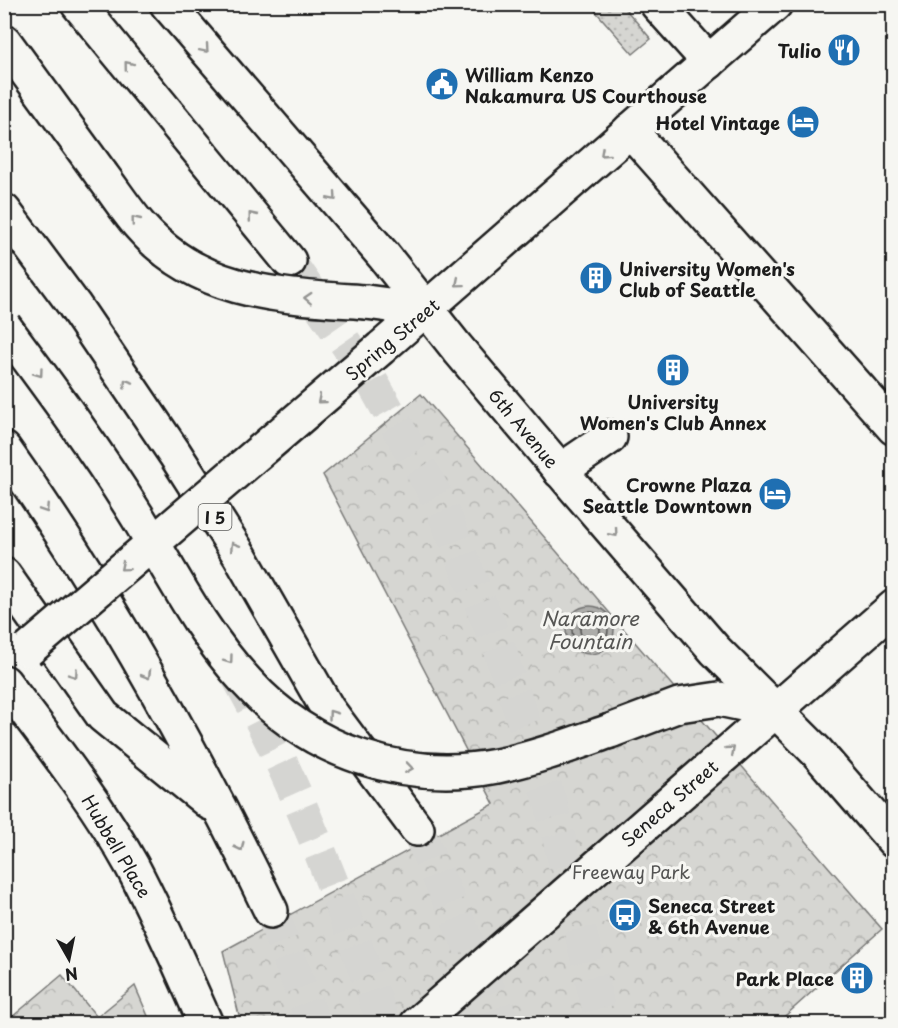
<svg xmlns="http://www.w3.org/2000/svg" width="898" height="1028" viewBox="0 0 898 1028" font-family="'Playpen Sans',sans-serif">
<defs>
<pattern id="grass-dots" width="8" height="8" patternUnits="userSpaceOnUse" patternTransform="scale(1.5)"><rect width="8" height="8" fill="#d6d6d2"/><path d="M2 2h.1M6 6h.1" fill="none" stroke="#b7b7b4" stroke-width="1.8" stroke-linecap="round"/></pattern>
<pattern id="forest-crowns" width="20" height="18" patternUnits="userSpaceOnUse" patternTransform="scale(1.5)"><rect width="20" height="18" fill="#d6d6d2"/><path d="M2 6a3 3 0 1 1 6 0M12 15a3 3 0 1 1 6 0" fill="none" stroke="#b7b7b4"/></pattern>
<pattern id="water-ripples" width="26" height="14" patternUnits="userSpaceOnUse" patternTransform="scale(1.5)"><rect width="26" height="14" fill="#acaca9"/><path d="M2 4q2-2 4 0t4 0M15 11q2-2 4 0t4 0" fill="none" stroke="#939391"/></pattern>
</defs>
<rect width="100%" height="100%" fill="#f6f6f2"/>
<filter id="ink" filterUnits="userSpaceOnUse"><feTurbulence type="fractalNoise" baseFrequency=".0167" numOctaves="2"/><feDisplacementMap in="SourceGraphic" scale="12" xChannelSelector="R" yChannelSelector="G"/><feConvolveMatrix kernelMatrix="1 2 1 2 8 2 1 2 1" color-interpolation-filters="sRGB"/></filter>
<g filter="url(#ink)">
<path fill="url(#grass-dots)" stroke="#797977" stroke-width="1.5" d="M590,5H622L651,39L633,54Z"/>
<g fill="url(#forest-crowns)" stroke="#797977" stroke-width="1.5">
<path d="M421,394L882,929L776,1024L241,1023L223,951L494,804L323,475Z"/>
<path d="M62,975L97,1017L135,986L151,1023H5Z"/>
</g>
<circle fill="url(#water-ripples)" stroke="#727271" stroke-width="1.5" cx="590" cy="630" r="24"/>
<g fill="none" stroke-linecap="round" stroke-linejoin="round">
<g stroke="#565654" stroke-width="1.5">
<circle cx="590" cy="630" r="18"/>
<circle cx="590" cy="630" r="10"/>
</g>
<g stroke="#d5d5d2" stroke-width="33" stroke-dasharray="33 16" stroke-linecap="butt">
<path d="M289,261L371,380L438,499L500,651L551,804L602,1024"/>
<path d="M237,676C299,786 342,906 384,1024"/>
<path d="M417,829L504,1024"/>
<path d="M271,911L314,1024"/>
</g>
<defs>
<g id="minor">
<path d="M657,4L709,62"/>
<path d="M630,130L894,428"/>
<path d="M381,348L775,4"/>
<path d="M560,471L610,437"/>
<path d="M4,682C49,742 96,801 132,866C159,917 182,970 206,1024"/>
<path d="M417,1024L894,607"/>
</g>
<path id="major" d="M167,4L384,256L457,348L576,489L715,650L817,752L894,841"/>
<g id="highway">
<path d="M78,4L289,261"/>
<path d="M4,41L101,174"/>
<path d="M4,211L74,305L175,454L240,556L327,708L417,829"/>
<path d="M366,302L427,310"/>
<path d="M4,449C107,594 194,751 271,911"/>
<path d="M4,575L103,716L210,803"/>
<path d="M610,731L679,705L719,699L776,711"/>
</g>
</defs>
<use href="#minor" stroke="#1c1c1c" stroke-width="38"/>
<use href="#major" stroke="#1c1c1c" stroke-width="38"/>
<use href="#highway" stroke="#1c1c1c" stroke-width="38"/>
<use href="#minor" stroke="#f6f6f2" stroke-width="33"/>
<use href="#major" stroke="#f6f6f2" stroke-width="33"/>
<use href="#highway" stroke="#f6f6f2" stroke-width="33"/>
<defs>
<path id="minor-bridge" d="M28,650L381,348"/>
<g id="highway-bridge">
<path d="M101,174C114,191 126,210 140,226C200,295 282,296 366,302"/>
<path d="M4,326C50,388 96,450 137,516C171,572 202,634 247,682C310,752 405,784 497,766C536,758 573,744 610,731"/>
</g>
</defs>
<use href="#minor-bridge" stroke="#1c1c1c" stroke-width="38" stroke-linecap="butt"/>
<use href="#highway-bridge" stroke="#1c1c1c" stroke-width="38" stroke-linecap="butt"/>
<use href="#minor-bridge" stroke="#f6f6f2" stroke-width="33"/>
<use href="#highway-bridge" stroke="#f6f6f2" stroke-width="33"/>
</g>
<defs><path id="oneway-chevron" d="M-2-3.5L2.5 0L-2 3.5" fill="none" stroke-width="1.6" stroke-linecap="round" stroke-linejoin="round" transform="scale(1.5)"/></defs>
<g stroke="#949492">
<use href="#oneway-chevron" transform="translate(205 49) rotate(49)"/>
<use href="#oneway-chevron" transform="translate(128 65) rotate(-129)"/>
<use href="#oneway-chevron" transform="translate(604 153) rotate(138)"/>
<use href="#oneway-chevron" transform="translate(333 197) rotate(49)"/>
<use href="#oneway-chevron" transform="translate(252 216) rotate(-129)"/>
<use href="#oneway-chevron" transform="translate(135 220) rotate(-129)"/>
<use href="#oneway-chevron" transform="translate(459 283) rotate(140)"/>
<use href="#oneway-chevron" transform="translate(308 298) rotate(-177)"/>
<use href="#oneway-chevron" transform="translate(39 373) rotate(54)"/>
<use href="#oneway-chevron" transform="translate(127 383) rotate(-124)"/>
<use href="#oneway-chevron" transform="translate(321 400) rotate(140)"/>
<use href="#oneway-chevron" transform="translate(45 509) rotate(57)"/>
<use href="#oneway-chevron" transform="translate(614 533) rotate(49)"/>
<use href="#oneway-chevron" transform="translate(234 546) rotate(-122)"/>
<use href="#oneway-chevron" transform="translate(124 567) rotate(140)"/>
<use href="#oneway-chevron" transform="translate(229 660) rotate(54)"/>
<use href="#oneway-chevron" transform="translate(74 674) rotate(55)"/>
<use href="#oneway-chevron" transform="translate(147 675) rotate(60)"/>
<use href="#oneway-chevron" transform="translate(332 714) rotate(-126)"/>
<use href="#oneway-chevron" transform="translate(731 750) rotate(-41)"/>
<use href="#oneway-chevron" transform="translate(409 768) rotate(8)"/>
<use href="#oneway-chevron" transform="translate(240 847) rotate(64)"/>
</g>
</g>
<defs>
<symbol id="restaurant-disc" viewBox="-11 -11 22 22"><circle r="9.5" fill="#1f6fb2" stroke="#f6f6f2"/><path d="M-5-6h1v4h1v-4h1v4h1v-4h1v5L-1.5 .5V6h-2V.5L-5-1ZM5-6V6H3V1.5H1.5Q1.5-4 5-6Z" fill="#fff"/></symbol>
<symbol id="civic-disc" viewBox="-11 -11 22 22"><circle r="9.5" fill="#1f6fb2" stroke="#f6f6f2"/><path d="M-.6-6.5H3V-4.5H.6V-3L4-1V1h2V6H-6V1h2V-1L-.6-3ZM-1.2 2.5V6h2.4V2.5Z" fill="#fff"/></symbol>
<symbol id="hotel-disc" viewBox="-11 -11 22 22"><circle r="9.5" fill="#1f6fb2" stroke="#f6f6f2"/><path d="M-6-4.5h1.5V1H6V5H4.5V3h-9V5H-6ZM-4 0a1.8 1.8 0 1 1 3.6 0ZM.5 0V-2.5h3Q6-2.5 6 0Z" fill="#fff"/></symbol>
<symbol id="building-disc" viewBox="-11 -11 22 22"><circle r="9.5" fill="#1f6fb2" stroke="#f6f6f2"/><path d="M-4-6H4V6H1V3H-1V6H-4ZM-2.5-4.3h1.7v1.8h-1.7ZM.8-4.3h1.7v1.8H.8ZM-2.5-1h1.7V.8h-1.7ZM.8-1h1.7V.8H.8Z" fill="#fff"/></symbol>
<symbol id="bus-disc" viewBox="-11 -11 22 22"><circle r="9.5" fill="#1f6fb2" stroke="#f6f6f2"/><path d="M-5-6H5V4H4V6H2V4H-2V6H-4V4H-5ZM-3.5-4V0h7V-4ZM-3.5 1.2v1.5H-2V1.2ZM2 1.2v1.5H3.5V1.2Z" fill="#fff"/></symbol>
</defs>
<g fill-rule="evenodd">
<use href="#restaurant-disc" x="825" y="31" width="38" height="38"/>
<use href="#civic-disc" x="423" y="65" width="38" height="38"/>
<use href="#hotel-disc" x="784" y="103" width="38" height="38"/>
<use href="#building-disc" x="577" y="259" width="38" height="38"/>
<use href="#building-disc" x="654" y="351" width="38" height="38"/>
<use href="#hotel-disc" x="756" y="475" width="38" height="38"/>
<use href="#bus-disc" x="606" y="896" width="38" height="38"/>
<use href="#building-disc" x="838" y="959" width="38" height="38"/>
</g>
<g text-anchor="middle" dominant-baseline="central" stroke-width="6" stroke-linejoin="round" paint-order="stroke">
<rect fill="#f6f6f2" stroke="#5d5d5c" stroke-width="1.5" x="198.5" y="504" width="33" height="26" rx="4.5"/>
<g font-size="16" font-weight="bold" fill="#1c1c1c">
<text x="215" y="517">I 5</text>
</g>
<g font-size="18" font-weight="bold" fill="#1c1c1c" stroke="#f6f6f2" text-anchor="end">
<text x="821" y="50">Tulio</text>
<text x="465" y="74" text-anchor="start">William Kenzo<tspan x="465" dy="21">Nakamura US Courthouse</tspan></text>
<text x="780" y="122">Hotel Vintage</text>
<text x="619" y="268" text-anchor="start">University Women's<tspan x="619" dy="21">Club of Seattle</tspan></text>
<text x="673" y="401" text-anchor="middle">University<tspan x="673" dy="21">Women's Club Annex</tspan></text>
<text x="752" y="484">Crowne Plaza<tspan x="752" dy="21">Seattle Downtown</tspan></text>
<text x="648" y="905" text-anchor="start">Seneca Street<tspan x="648" dy="21">&amp; 6th Avenue</tspan></text>
<text x="834" y="978">Park Place</text>
</g>
<g font-size="18" fill="#1c1c1c" stroke="#f6f6f2">
<text transform="translate(392 339) rotate(-40)">Spring Street</text>
<text transform="translate(524 428) rotate(50)">6th Avenue</text>
<text transform="translate(669 803) rotate(-41)">Seneca Street</text>
<text transform="translate(117 846) rotate(59)">Hubbell Place</text>
</g>
<g font-size="18" fill="#545453" stroke="#f6f6f2">
<text x="631" y="871">Freeway Park</text>
</g>
<g font-size="20" font-style="italic" fill="#565654" stroke="#f6f6f2">
<text x="590" y="618">Naramore<tspan x="590" dy="23">Fountain</tspan></text>
</g>
</g>
<rect width="898" height="1028" fill="none" stroke="#f6f6f2" stroke-width="24"/>
<rect x="12" y="12" width="874" height="1004" fill="none" stroke="#1c1c1c" stroke-width="2" filter="url(#ink)"/>
<g transform="translate(69 959) rotate(171)" stroke="#f6f6f2" stroke-width="4.5" paint-order="stroke">
<path d="M0-4.5L10 22L0 15L-10 22Z" fill="#1c1c1c"/>
<text y="-9" font-size="16" font-weight="bold" text-anchor="middle" fill="#1c1c1c">N</text>
</g>
</svg>
